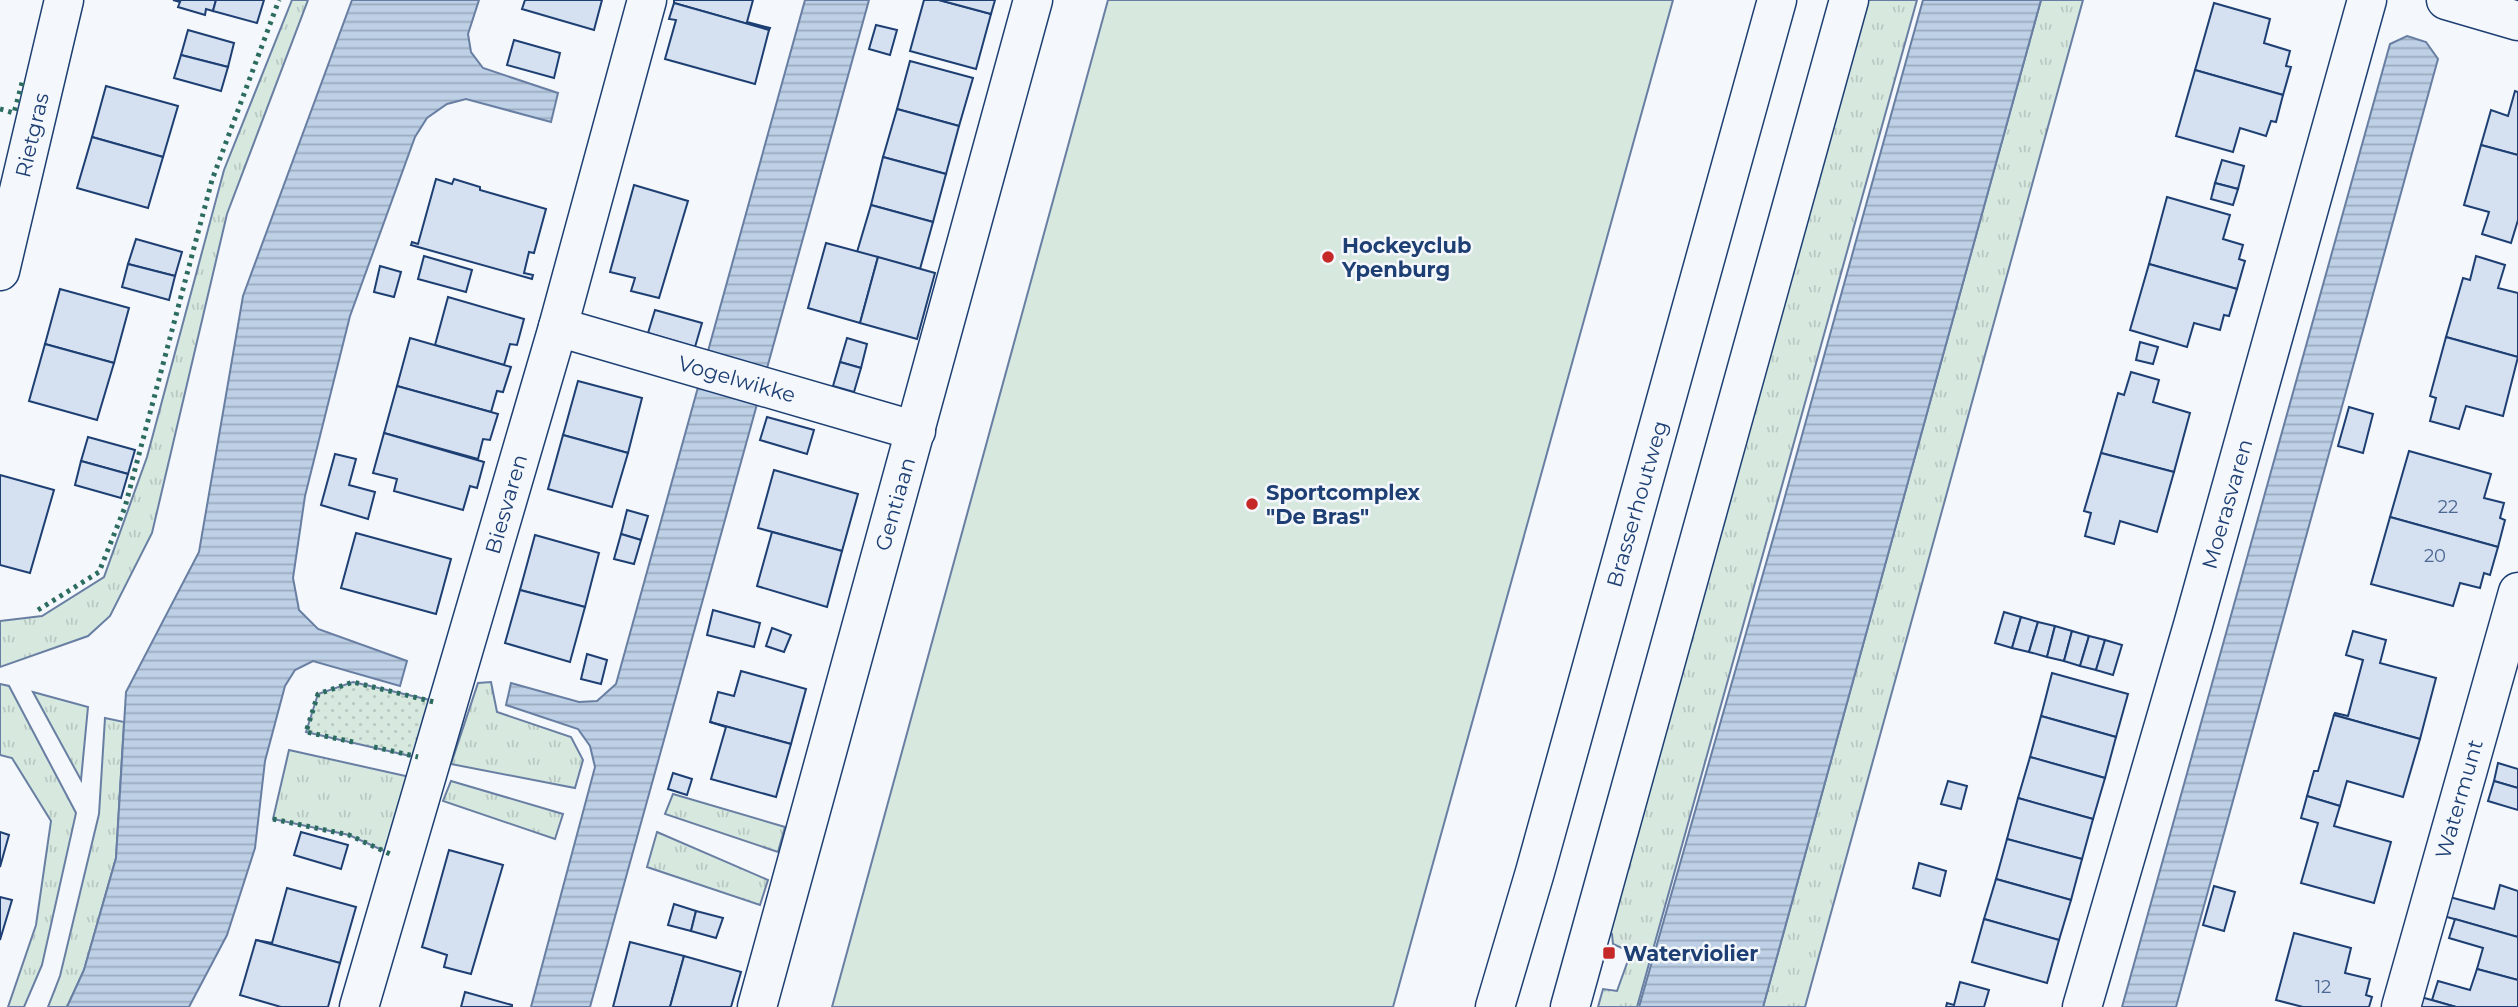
<svg xmlns="http://www.w3.org/2000/svg" width="2518" height="1007" viewBox="0 0 2518 1007" font-family="Montserrat,sans-serif">
<defs>
<pattern id="grass-tufts" width="24" height="20" patternUnits="userSpaceOnUse" patternTransform="scale(1.75)"><rect width="24" height="20" fill="#d7e8df"/><path d="M3 7l-1-3M5 7V3M7 7l1-3M15 17l-1-3M17 17v-4M19 17l1-3" fill="none" stroke="#b8c8c3"/></pattern>
<pattern id="park-dots" width="8" height="8" patternUnits="userSpaceOnUse" patternTransform="scale(1.75)"><rect width="8" height="8" fill="#d7e8df"/><path d="M2 2h.1M6 6h.1" fill="none" stroke="#b8c8c3" stroke-width="1.8" stroke-linecap="round"/></pattern>
<pattern id="water-rules" width="6" height="5" patternUnits="userSpaceOnUse" patternTransform="scale(1.75)"><rect width="6" height="5" fill="#bed0e5"/><path d="M0 2.5h6" fill="none" stroke="#9aaabe"/></pattern>
</defs>
<rect width="100%" height="100%" fill="#f4f7fb"/>
<g fill="url(#grass-tufts)" stroke="#687fa3" stroke-width="2">
<path d="M292,0H308L227,214L152,533L110,616L88,636L0,667V621L42,616L104,577L147,457L224,170Z"/>
<path d="M1864,0H1917L1637,1007H1598L1603,989L1617,991L1631,952L1613,944L1612,934L1605,929Z"/>
<path d="M2041,0H2083L1805,1007H1763Z"/>
<path d="M491,682L497,712L571,737L583,760L575,788L451,764L478,683Z"/>
<path d="M0,684L9,686L76,813L42,965L24,1007H8L36,925L51,821L12,758L0,755Z"/>
<path d="M33,692L88,707L81,780Z"/>
<path d="M105,718L124,722L116,858L84,970L67,1007H48L60,976L99,814Z"/>
<path d="M289,750L410,777L391,854L349,835L273,819Z"/>
<path d="M451,781L563,814L555,839L443,801Z"/>
<path d="M673,794L785,827L778,852L665,814Z"/>
<path d="M657,832L768,880L760,905L647,867Z"/>
</g>
<path fill="url(#park-dots)" stroke="#687fa3" stroke-width="2" d="M353,682L434,701L419,758L306,732L318,694Z"/>
<path fill="#d7e8df" stroke="#687fa3" stroke-width="2" d="M1108,0H1673L1393,1007H832Z"/>
<g fill="url(#water-rules)" stroke="#687fa3" stroke-width="2">
<path d="M352,0H479L468,34L471,52L483,68L558,93L551,122L466,99L447,104L427,118L415,137L350,316L305,496L293,578L299,610L318,629L407,661L400,686L313,661L295,670L285,686L265,761L255,848L227,935L189,1007H67L84,970L116,858L126,692L199,552L243,296Z"/>
<path d="M805,0H869L590,1007H531L595,767L590,746L578,729L506,705L511,683L579,702L597,701L616,684Z"/>
<path d="M1923,0H2041L1763,1007H1639L1779,518Z"/>
<path d="M2407,36L2426,42L2438,59L2176,1007H2122L2390,44Z"/>
</g>
<g fill="#d5e0f0" stroke="#1d3f73" stroke-width="2">
<path d="M173,0H216L213,11L206,9L205,15L178,7L180,2Z"/>
<path d="M216,0H264L257,23L213,11Z"/>
<path d="M525,0H602L594,30L522,9Z"/>
<path d="M674,0H753L747,22L770,28L769,30L674,3Z"/>
<path d="M924,0H939L991,14L976,69L910,51Z"/>
<path d="M939,0H995L991,14Z"/>
<path d="M674,3L769,30L755,84L665,59L676,20L669,19Z"/>
<path d="M2214,3L2270,19L2264,43L2290,51L2286,66L2291,67L2283,95L2195,70Z"/>
<path d="M876,25L897,30L890,55L869,49Z"/>
<path d="M188,30L234,43L228,67L181,55Z"/>
<path d="M514,40L560,53L554,78L507,65Z"/>
<path d="M181,55L228,67L221,91L174,78Z"/>
<path d="M910,61L973,78L959,126L897,109Z"/>
<path d="M2195,70L2283,95L2276,122L2271,121L2266,136L2240,128L2233,152L2176,136Z"/>
<path d="M106,86L178,106L163,157L92,137Z"/>
<path d="M2515,91L2518,92V155L2481,145L2491,110L2508,116Z"/>
<path d="M897,109L959,126L946,174L883,157Z"/>
<path d="M92,137L163,157L148,208L77,188Z"/>
<path d="M2481,145L2518,155V220L2511,243L2482,234L2489,212L2464,205Z"/>
<path d="M883,157L946,174L933,222L871,205Z"/>
<path d="M2222,160L2244,166L2238,189L2215,183Z"/>
<path d="M436,179L452,184L454,179L480,187V190L546,209L534,253L529,252L524,273L533,275L532,279L411,245L412,242L418,244Z"/>
<path d="M2215,183L2238,189L2233,205L2211,199Z"/>
<path d="M634,185L688,201L659,298L631,291L635,278L610,272Z"/>
<path d="M2167,197L2230,215L2223,239L2243,245L2239,259L2245,261L2237,289L2149,264Z"/>
<path d="M871,205L933,222L920,269L857,252Z"/>
<path d="M136,239L182,252L175,276L128,264Z"/>
<path d="M826,243L878,257L860,323L808,308Z"/>
<path d="M424,256L472,270L466,292L418,279Z"/>
<path d="M2476,256L2505,265L2498,288L2518,293V357L2446,337L2463,278L2470,280Z"/>
<path d="M878,257L935,273L917,339L860,323Z"/>
<path d="M128,264L175,276L169,300L122,287Z"/>
<path d="M2149,264L2237,289L2229,316L2224,315L2220,330L2194,323L2187,347L2130,330Z"/>
<path d="M380,266L401,272L394,297L374,292Z"/>
<path d="M60,289L129,308L114,363L45,344Z"/>
<path d="M448,297L524,319L517,345L510,344L504,365L435,345Z"/>
<path d="M655,310L702,323L695,347L648,333Z"/>
<path d="M2446,337L2518,357L2503,416L2466,406L2459,429L2430,421L2436,398L2430,396Z"/>
<path d="M410,338L511,367L503,392L497,391L491,412L397,386Z"/>
<path d="M847,338L867,344L861,368L840,362Z"/>
<path d="M2140,342L2158,347L2153,364L2136,360Z"/>
<path d="M45,344L114,363L97,420L29,401Z"/>
<path d="M840,362L861,368L854,392L833,386Z"/>
<path d="M2131,372L2159,380L2153,402L2190,413L2174,472L2101,453L2118,393L2124,395Z"/>
<path d="M578,381L642,398L628,453L563,435Z"/>
<path d="M397,386L498,414L490,440L483,439L478,459L384,433Z"/>
<path d="M2349,407L2373,414L2363,453L2338,446Z"/>
<path d="M767,417L814,430L807,454L760,440Z"/>
<path d="M384,433L484,462L477,488L470,486L463,510L394,491L397,479L373,473Z"/>
<path d="M563,435L628,453L612,507L548,489Z"/>
<path d="M88,437L135,450L128,474L81,461Z"/>
<path d="M2409,451L2491,474L2484,498L2504,503L2500,518L2505,520L2498,547L2390,517Z"/>
<path d="M2101,453L2174,472L2157,532L2120,521L2114,544L2085,536L2091,513L2084,511Z"/>
<path d="M335,454L356,459L349,485L375,492L368,519L321,505Z"/>
<path d="M81,461L128,474L121,498L75,485Z"/>
<path d="M774,470L858,494L842,551L758,528Z"/>
<path d="M0,475L54,490L30,573L0,565Z"/>
<path d="M627,510L648,516L641,540L621,534Z"/>
<path d="M2390,517L2498,547L2490,575L2484,573L2480,588L2460,583L2453,606L2371,584Z"/>
<path d="M772,532L842,551L827,607L757,586Z"/>
<path d="M356,533L451,559L436,614L341,588Z"/>
<path d="M621,534L641,540L634,564L614,559Z"/>
<path d="M535,535L599,553L585,607L520,590Z"/>
<path d="M520,590L585,607L570,662L505,643Z"/>
<path d="M713,610L760,623L754,647L707,635Z"/>
<path d="M2004,612L2021,617L2012,648L1995,643Z"/>
<path d="M2021,617L2038,622L2029,652L2012,648Z"/>
<path d="M2038,622L2055,626L2047,657L2029,652Z"/>
<path d="M2055,626L2072,631L2064,661L2047,657Z"/>
<path d="M772,628L791,635L784,652L766,646Z"/>
<path d="M2072,631L2089,636L2080,666L2064,661Z"/>
<path d="M2353,631L2386,640L2380,663L2436,678L2420,739L2334,715L2335,713L2348,716L2363,660L2346,655Z"/>
<path d="M2089,636L2105,640L2096,670L2080,666Z"/>
<path d="M2105,640L2122,645L2113,675L2096,670Z"/>
<path d="M587,654L607,660L601,684L581,679Z"/>
<path d="M741,671L806,689L791,744L710,722L718,692L734,696Z"/>
<path d="M2052,673L2128,694L2116,737L2041,716Z"/>
<path d="M2334,715L2420,739L2403,797L2347,781L2340,806L2307,796L2314,771H2318Z"/>
<path d="M2041,716L2116,737L2105,778L2030,757Z"/>
<path d="M710,722L791,744L776,797L711,779L726,727Z"/>
<path d="M2030,757L2105,778L2093,819L2018,798Z"/>
<path d="M2498,763L2518,769V788L2494,781Z"/>
<path d="M673,773L692,779L687,795L668,789Z"/>
<path d="M1948,781L1967,786L1961,809L1941,804Z"/>
<path d="M2494,781L2518,788V810L2488,801Z"/>
<path d="M2307,796L2340,806L2334,826L2391,842L2374,903L2301,883L2318,823L2301,818Z"/>
<path d="M2018,798L2093,819L2082,859L2007,839Z"/>
<path d="M0,832L9,835L0,867Z"/>
<path d="M301,832L348,845L341,869L294,855Z"/>
<path d="M2007,839L2082,859L2071,900L1996,879Z"/>
<path d="M449,850L503,865L471,974L444,967L447,955L422,947Z"/>
<path d="M1919,863L1946,871L1940,896L1913,888Z"/>
<path d="M1996,879L2071,900L2059,940L1984,919Z"/>
<path d="M2500,885L2518,891V937L2440,915L2446,896L2494,909Z"/>
<path d="M2214,886L2235,892L2224,931L2203,925Z"/>
<path d="M287,888L356,907L340,963L256,940L272,943Z"/>
<path d="M0,897L12,900L0,940Z"/>
<path d="M674,904L696,911L691,931L668,925Z"/>
<path d="M696,911L723,918L716,938L691,931Z"/>
<path d="M1984,919L2059,940L2047,983L1972,962Z"/>
<path d="M2455,919L2518,937V980L2477,969L2483,948L2449,938Z"/>
<path d="M2294,933L2351,948L2345,973L2370,979L2366,995L2372,997L2369,1007H2303L2276,1000Z"/>
<path d="M256,940L340,963L328,1007H281L240,995Z"/>
<path d="M630,942L684,956L670,1007H613Z"/>
<path d="M684,956L741,972L731,1007H670Z"/>
<path d="M2477,969L2518,980V1007H2456L2432,1000L2438,981L2470,990Z"/>
<path d="M1960,982L1989,990L1984,1007H1946L1947,1003L1954,1005Z"/>
<path d="M465,992L512,1005V1007H461Z"/>
<path d="M2421,997L2456,1007H2418Z"/>
</g>
<g fill="none" stroke-linecap="round" stroke-linejoin="round">
<defs>
<g id="minor">
<path d="M2446,0L2518,21"/>
<path d="M0,271L64,0"/>
<path d="M558,327L916,431"/>
<path d="M359,1007L558,327L647,0"/>
<path d="M757,1007L1033,0"/>
<path d="M2082,1007L2193,625L2367,0"/>
<path d="M2401,1007L2518,592"/>
</g>
<g id="secondary">
<path d="M1495,1007L1535,872L1777,0"/>
<path d="M1570,1007L1849,0"/>
</g>
</defs>
<use href="#minor" stroke="#1d3f73" stroke-width="41"/>
<use href="#secondary" stroke="#1d3f73" stroke-width="41"/>
<use href="#minor" stroke="#f4f7fb" stroke-width="38"/>
<use href="#secondary" stroke="#f4f7fb" stroke-width="38"/>
<g stroke="#2c6c60" stroke-width="5" stroke-dasharray="3.5 5" stroke-linecap="butt">
<path d="M0,109L14,113L23,79"/>
<path d="M38,610L99,572L125,507L212,180L279,0"/>
<path d="M353,742L306,732L318,694L353,682L434,702"/>
<path d="M374,747L418,757"/>
<path d="M273,819L349,835L390,854"/>
</g>
</g>
<g fill="#c62828" stroke="#f4f7fb" stroke-width="2.5">
<circle cx="1328" cy="257" r="7"/>
<circle cx="1252" cy="504" r="7"/>
<rect x="1602" y="946" width="14" height="14" rx="3.5"/>
</g>
<g text-anchor="middle" dominant-baseline="central" stroke-width="5" stroke-linejoin="round" paint-order="stroke">
<g font-size="18" fill="#4b6792">
<text x="2448" y="507">22</text>
<text x="2435" y="556">20</text>
<text x="2323" y="987">12</text>
</g>
<g font-size="21" fill="#1d3f73" stroke="#f4f7fb">
<text transform="translate(32 135) rotate(-77)">Rietgras</text>
<text transform="translate(737 379) rotate(16)">Vogelwikke</text>
<text transform="translate(506 504) rotate(-74)">Biesvaren</text>
<text transform="translate(895 504) rotate(-74)">Gentiaan</text>
<text transform="translate(1637 504) rotate(-74)">Brasserhoutweg</text>
<text transform="translate(2227 504) rotate(-74)">Moerasvaren</text>
<text transform="translate(2459 799) rotate(-74)">Watermunt</text>
</g>
<g font-size="21" font-weight="bold" fill="#1d3f73" stroke="#f4f7fb" text-anchor="start">
<text x="1342" y="245">Hockeyclub<tspan x="1342" dy="24">Ypenburg</tspan></text>
<text x="1266" y="492">Sportcomplex<tspan x="1266" dy="24">"De Bras"</tspan></text>
<text x="1623" y="953">Waterviolier</text>
</g>
</g>
</svg>
